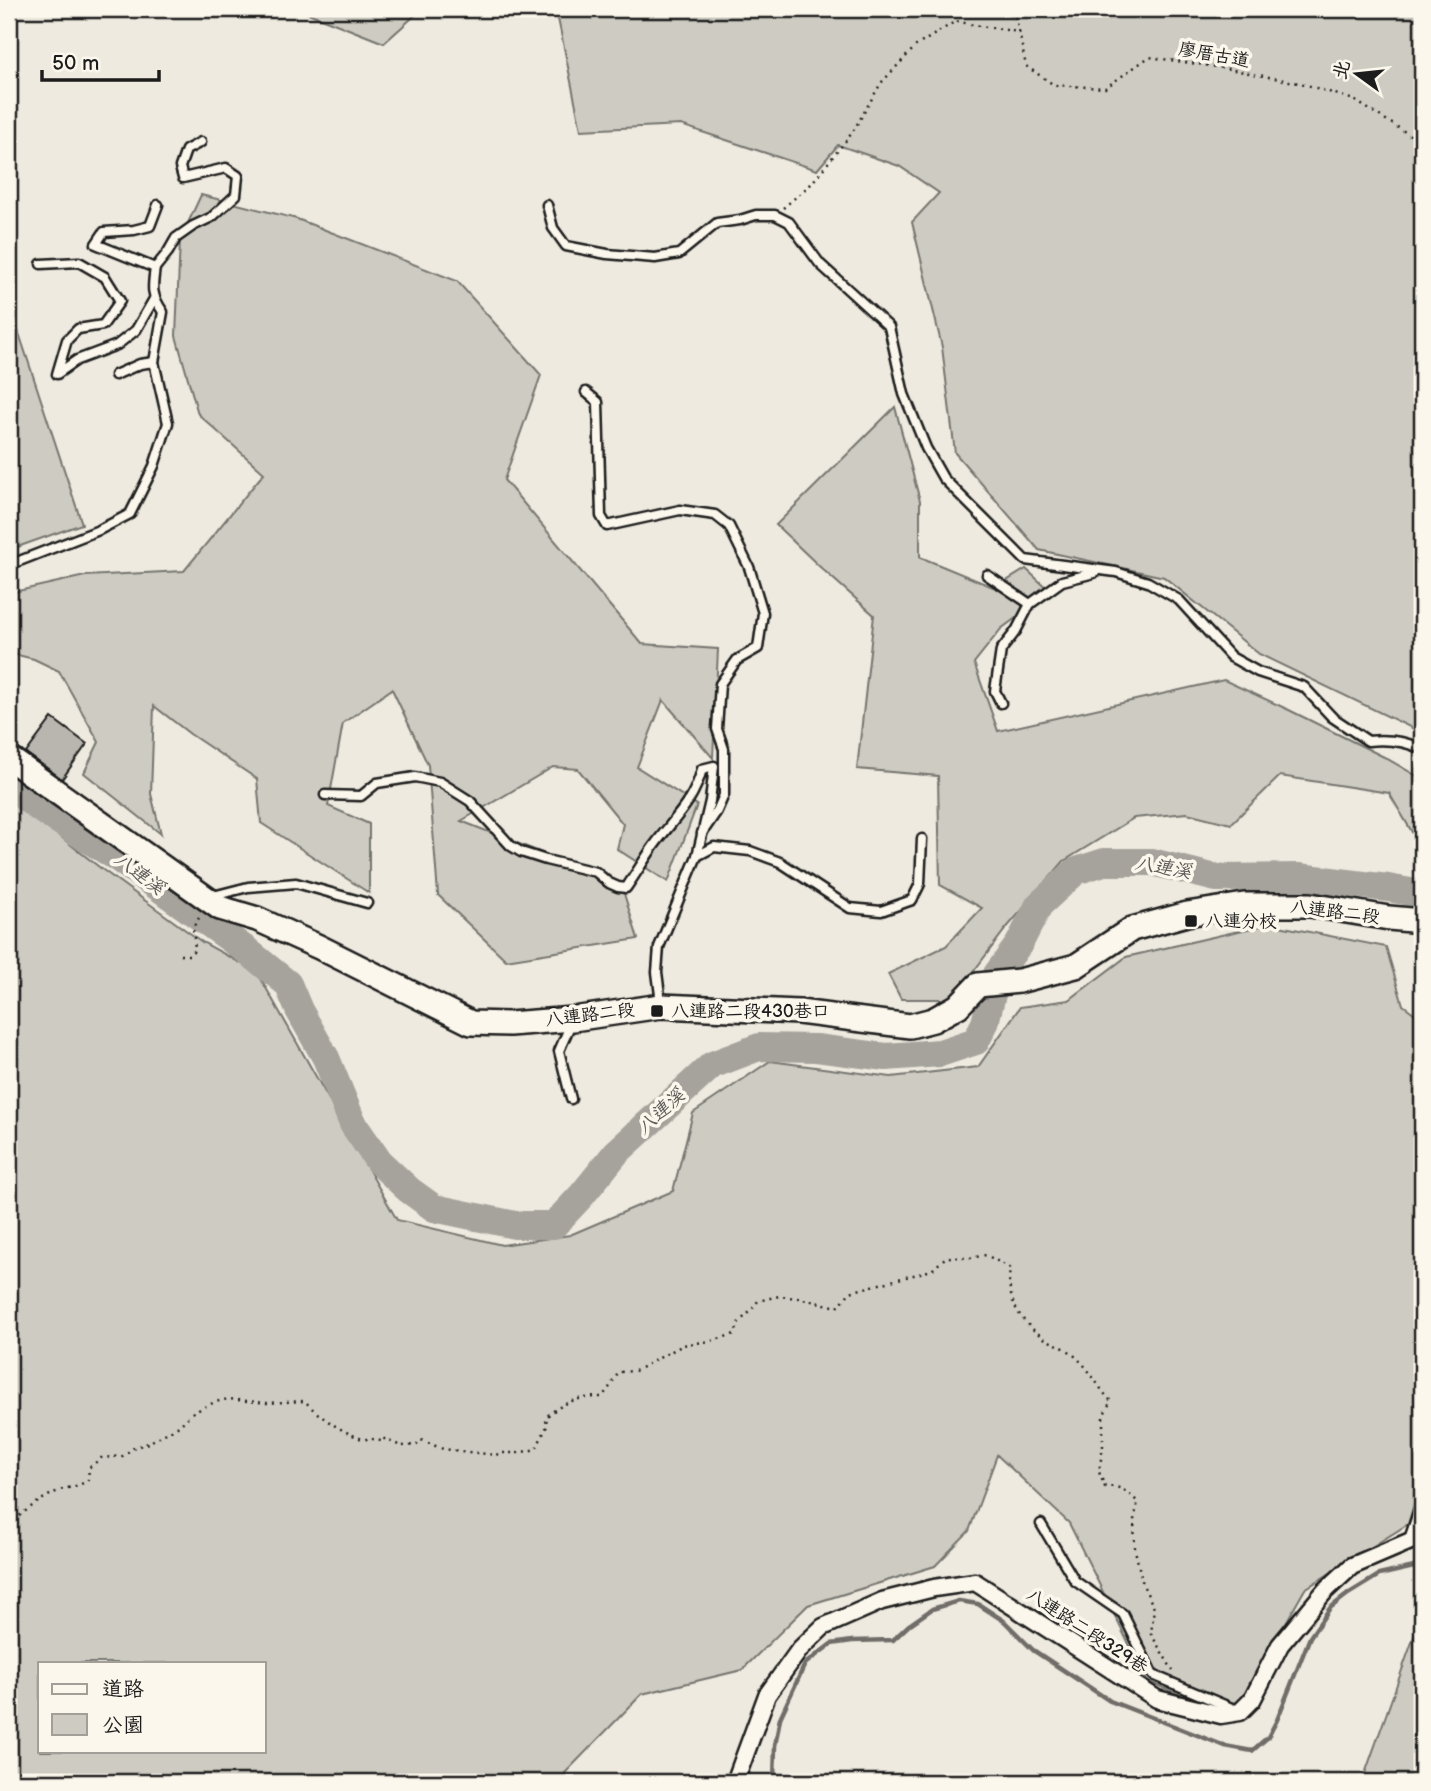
<svg xmlns="http://www.w3.org/2000/svg" width="1431" height="1791" viewBox="0 0 1431 1791" font-family="'Balsamiq Sans','LXGW WenKai TC',sans-serif">
<rect width="100%" height="100%" fill="#eeeadf"/>
<filter id="ink" filterUnits="userSpaceOnUse"><feTurbulence type="fractalNoise" baseFrequency=".0143" numOctaves="2"/><feDisplacementMap in="SourceGraphic" scale="14" xChannelSelector="R" yChannelSelector="G"/><feConvolveMatrix kernelMatrix="1 2 1 2 8 2 1 2 1" color-interpolation-filters="sRGB"/></filter>
<g filter="url(#ink)">
<g fill="#ceccc2" stroke="#75746f" stroke-width="2" fill-rule="evenodd">
<path d="M298,9H422L384,43Z"/>
<path d="M556,9H1422V733L1259,654L1164,577L1039,550L955,453L942,347L912,222L939,193L899,166L838,145L817,170L681,125L581,130Z"/>
<path d="M201,195L297,219L457,281L541,375L504,480L642,644L718,649L713,758L663,700L637,767L697,805L668,882L617,849L623,824L578,769L553,767L461,821L621,884L638,939L506,960L438,895L428,765L392,689L343,723L328,806L369,824V893L261,823L257,779L190,734L154,706L151,794L161,834L84,773L99,742L59,671L34,659L9,653V593L85,576L184,571L264,473L198,414L176,336L180,240Z"/>
<path d="M9,303L82,524L9,550Z"/>
<path d="M895,407L920,501V557L995,588L1026,569L1051,592L1001,629L974,663L998,731L1224,680L1289,710L1384,757L1422,779V849L1389,793L1280,776L1231,824L1187,813L1134,818L1064,861L1004,931L953,999H901L888,974L946,946L982,908L940,885L938,776L857,769L874,615L820,567L776,525Z"/>
<path d="M9,801L20,805L103,870L202,942L257,972L397,1220L502,1245L570,1235L673,1191L693,1113L770,1061L891,1077L978,1067L1020,1007L1069,1000L1126,957L1269,924L1386,947L1403,1005L1422,1019V1477L1408,1524L1305,1589L1240,1703L1194,1701L1147,1681L1069,1523L997,1455L969,1531L935,1566L808,1605L742,1670L642,1694L565,1773L567,1782H9ZM40,1663H264V1751H40Z"/>
<path d="M1422,1614V1782H1361H1362Z"/>
</g>
<g fill="none" stroke-linecap="round" stroke-linejoin="round">
<path stroke="#6f6d69" stroke-width="4.5" d="M774,1782L775,1746L780,1718L805,1664L831,1644L852,1641L893,1640L909,1625L932,1609L959,1601L978,1604L1004,1621L1033,1650L1110,1701L1225,1746L1252,1751L1268,1737L1277,1720L1310,1637L1330,1608L1348,1594L1379,1575L1414,1567L1422,1559"/>
<path stroke="#a6a39d" stroke-width="28" d="M9,786L39,808L119,859L246,950L288,984L299,1010L326,1058L353,1124L379,1162L409,1190L434,1208L515,1225H554L582,1195L616,1153L712,1065L759,1047L816,1048L886,1057L940,1053L976,1041L985,1023L997,974L1019,944L1039,905L1076,871L1104,862H1152L1216,878L1299,877L1388,888L1422,894"/>
</g>
<path fill="#b9b6af" stroke="#1c1c1c" stroke-width="2" d="M52,718L87,744L62,779L26,753Z"/>
<g fill="none" stroke-linecap="round" stroke-linejoin="round">
<defs>
<g id="lane">
<path d="M547,205L553,228L566,246L607,254L655,258L679,254L717,223L740,220L756,215H775L789,222L820,264L889,327L904,394L926,448L943,478L1025,560L1116,572L1148,582L1179,600L1231,657L1258,672L1304,687L1332,717L1368,741C1387,739 1405,741 1422,749"/>
<path d="M41,264L79,262L105,277L120,301L103,325L78,329L67,340L57,374L77,360L117,345L136,330L154,299"/>
<path d="M155,268L168,252L176,238L193,226L212,217L236,195L238,176L226,168L183,178L180,167L186,150L201,142"/>
<path d="M115,375L140,364L154,362"/>
<path d="M586,392L598,402L601,516L607,526L680,510L715,515L729,526L749,567L763,613L758,648L737,660L720,684L717,729L724,749V795L717,811L702,833"/>
<path d="M9,565L99,530L130,514L154,466L168,423L154,362L163,312C151,295 152,288 155,268L96,244L104,232L134,230L150,226L158,205"/>
<path d="M987,575L1030,604"/>
<path d="M1001,703L995,691L1001,650L1016,631L1030,604L1062,581L1094,573"/>
<path d="M325,795L361,796L377,783L415,777L440,782L470,801L511,846L521,852L546,860L596,872L609,883L618,887L626,888C635,875 644,860 653,847C673,819 693,804 702,769L714,766L710,801L697,856"/>
<path d="M1422,856L1421,857L1422,897"/>
<path d="M213,896L248,887L296,883L367,903"/>
<path d="M661,1003L657,972L659,947L697,856L714,847L750,851L780,862L850,908L881,911L912,900L920,884L922,839"/>
<path d="M571,1099L559,1051L572,1021"/>
<path d="M1041,1524L1075,1581L1123,1614L1153,1675L1234,1709"/>
</g>
<path id="street" d="M735,1782L767,1695L800,1649L823,1627L882,1601L934,1588L975,1582L1157,1699L1221,1715L1240,1712L1252,1700L1280,1645L1325,1591L1352,1566L1413,1540L1422,1513"/>
<path id="secondary" d="M9,758L220,908L257,919L319,947L471,1023L509,1024L573,1019L661,1006L799,1012L910,1026L933,1020L958,1006L978,985L1019,981L1076,966L1132,929L1187,914L1244,905H1310L1389,918L1422,921"/>
</defs>
<use href="#lane" stroke="#1c1c1c" stroke-width="13"/>
<use href="#street" stroke="#1c1c1c" stroke-width="21"/>
<use href="#secondary" stroke="#1c1c1c" stroke-width="28"/>
<g stroke="#1c1c1c" stroke-width="2.5" stroke-dasharray="2 5" stroke-linecap="butt">
<path d="M1019,32L1026,66L1054,85L1105,88L1149,57L1224,68L1304,84L1354,100L1410,135L1422,157"/>
<path d="M783,208L811,184L852,133L881,83L916,46L956,21L974,25L1019,32L1014,9"/>
<path d="M180,955H190L195,949L193,927L199,918"/>
<path d="M9,1525C23,1512 39,1500 56,1492C67,1487 79,1487 88,1480L89,1468L101,1458L123,1456L133,1448L148,1443L179,1426L192,1413L215,1402L228,1399L267,1403L305,1401C321,1419 343,1432 365,1440L368,1438L381,1441L382,1438L401,1446L417,1445L421,1440L443,1449L495,1455L503,1453H518L536,1449L547,1426L546,1417C565,1401 578,1397 602,1397L609,1388L619,1372L635,1371L683,1345L711,1341L735,1334L739,1322L751,1311L758,1301L779,1296L798,1298L838,1307L850,1292L932,1270L946,1257L971,1258L986,1255L1010,1268C1006,1299 1018,1320 1044,1338C1050,1342 1057,1344 1064,1348C1070,1351 1076,1357 1081,1362C1092,1373 1099,1389 1111,1401L1103,1416V1446L1099,1472L1105,1487C1121,1485 1127,1492 1138,1502L1134,1520L1135,1550L1143,1585L1154,1608L1151,1634L1173,1671"/>
</g>
<use href="#lane" stroke="#fbf7ec" stroke-width="8"/>
<use href="#street" stroke="#fbf7ec" stroke-width="16"/>
<use href="#secondary" stroke="#fbf7ec" stroke-width="23"/>
</g>
</g>
<g fill="#1c1c1c" stroke="#fbf7ec" stroke-width="2.5">
<rect x="1184" y="914" width="14" height="14" rx="3.5"/>
<rect x="650" y="1004" width="14" height="14" rx="3.5"/>
</g>
<g text-anchor="middle" dominant-baseline="central" stroke-width="7" stroke-linejoin="round" paint-order="stroke">
<g font-size="18" fill="#1c1c1c" stroke="#fbf7ec">
<text transform="translate(1214 55) rotate(10)">廖厝古道</text>
<text transform="translate(1335 912) rotate(7)">八連路二段</text>
<text transform="translate(590 1015) rotate(-7)">八連路二段</text>
<text transform="translate(1087 1631) rotate(33)">八連路二段329巷</text>
</g>
<g font-size="18" fill="#1c1c1c" stroke="#fbf7ec" text-anchor="start">
<text x="1205" y="921">八連分校</text>
<text x="671" y="1011">八連路二段430巷口</text>
</g>
<g font-size="19" font-style="italic" fill="#5a5956" stroke="#fbf7ec">
<text transform="translate(1163 868) rotate(9)">八連溪</text>
<text transform="translate(139 874) rotate(36)">八連溪</text>
<text transform="translate(661 1112) rotate(-43)">八連溪</text>
</g>
</g>
<rect width="1431" height="1791" fill="none" stroke="#fbf7ec" stroke-width="35"/>
<rect x="18" y="18" width="1396" height="1756" fill="none" stroke="#1c1c1c" stroke-width="2.5" filter="url(#ink)"/>
<rect x="38" y="1662" width="228" height="91" fill="#fbf7ec" stroke="#a29f99" stroke-width="2"/>
<rect x="52" y="1684" width="35" height="10" fill="#fbf7ec" stroke="#a29f99" stroke-width="2"/>
<text x="102" y="1696" font-size="21" fill="#1c1c1c">道路</text>
<rect x="52" y="1714" width="35" height="21" fill="#ceccc2" stroke="#a29f99" stroke-width="2"/>
<text x="102" y="1732" font-size="21" fill="#1c1c1c">公園</text>
<g transform="translate(1357 74) rotate(285)" stroke="#fbf7ec" stroke-width="5" paint-order="stroke">
<path d="M0-5L12 26L0 18L-12 26Z" fill="#1c1c1c"/>
<text y="-10" font-size="19" font-weight="bold" text-anchor="middle" fill="#1c1c1c">北</text>
</g>
<path d="M42 70v10h117v-10" fill="none" stroke="#1c1c1c" stroke-width="3.5"/>
<text x="52" y="70" font-size="21" fill="#1c1c1c" stroke="#fbf7ec" stroke-width="5" paint-order="stroke">50 m</text>
</svg>
